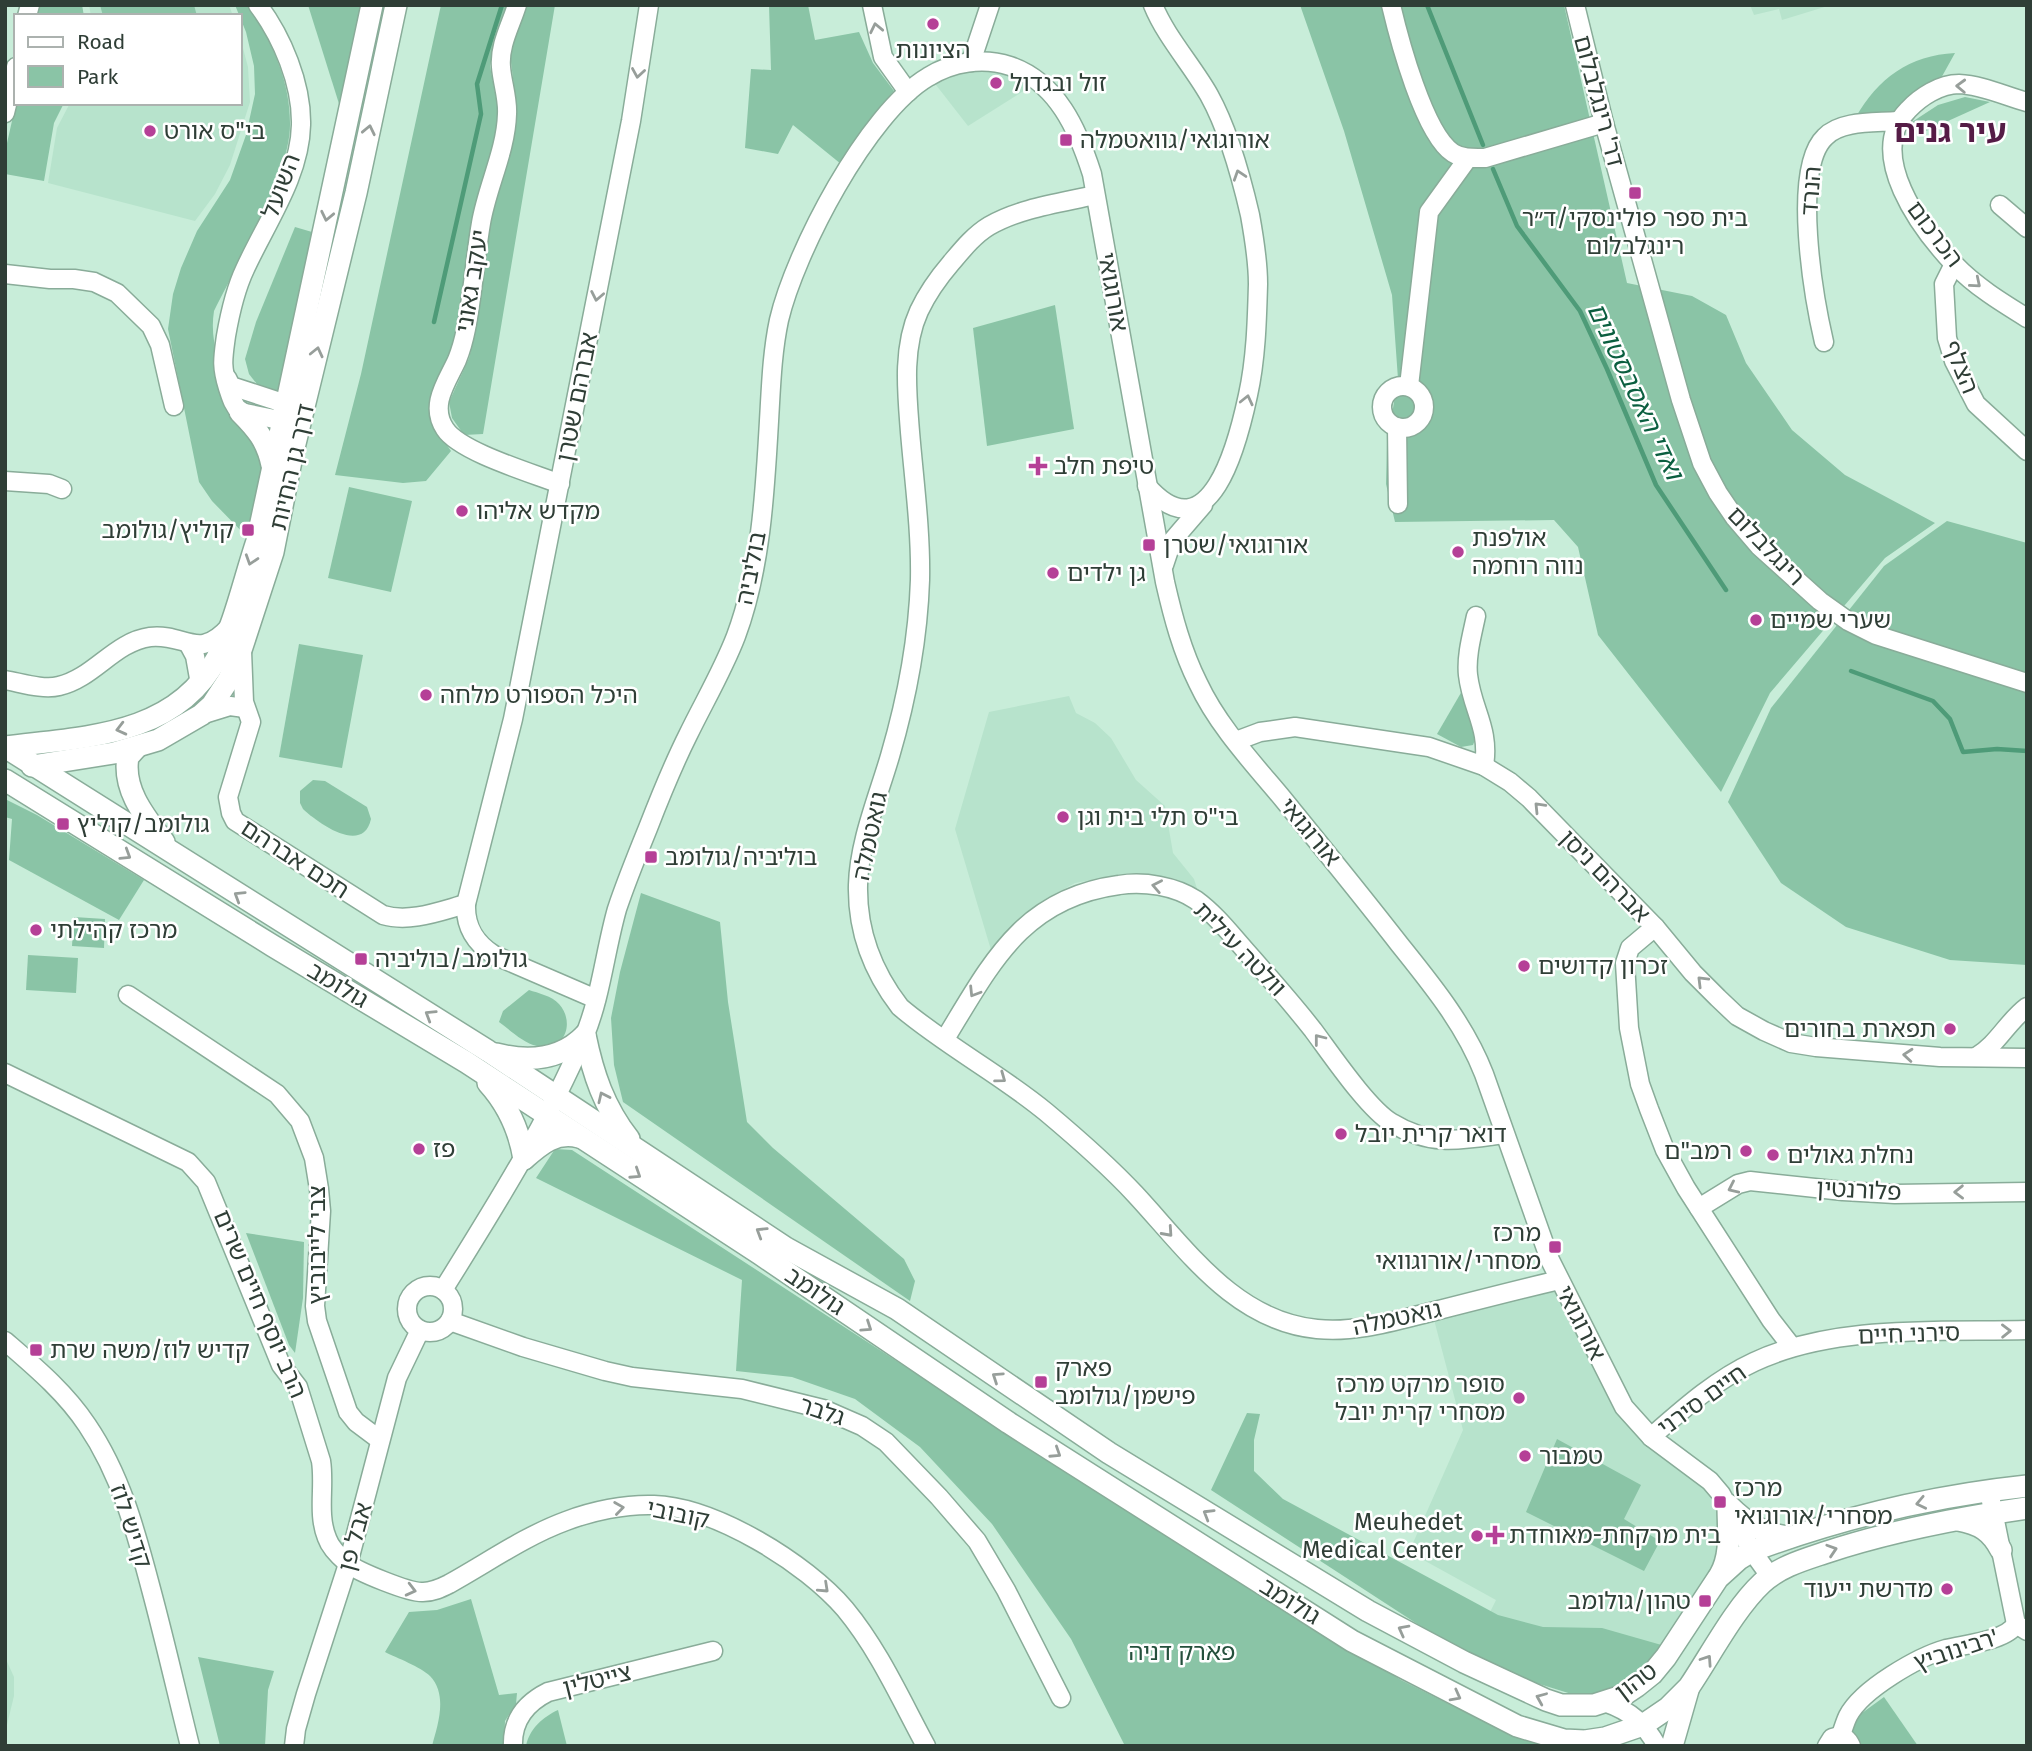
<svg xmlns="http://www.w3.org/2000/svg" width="2032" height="1751" viewBox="0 0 2032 1751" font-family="'Fira Sans','Noto Sans Hebrew',sans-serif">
<rect width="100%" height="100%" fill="#c8edd9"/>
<g fill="#b7e3cc">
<path d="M89,5H229L233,16H91Z"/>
<path d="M1750,5H1831L1782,20L1779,9L1754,15Z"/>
<path d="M240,37L248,67L250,102L230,165L215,194L195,221L48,183L57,128L70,103H240Z"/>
<path d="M949,67L1025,72V90L968,126L929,76Z"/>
<path d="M1069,696L1076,713L1095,723L1111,738L1136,780L1165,806L1173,853L1194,879L1199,895L1173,878L1129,873L1075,883L1037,904L991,950L955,829L989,712Z"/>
<path d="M1559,1280L1624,1407L1728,1505V1550L1652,1674L1489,1614L1496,1600L1409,1552L1463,1430L1432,1312Z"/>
<path d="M5,1657L14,1677V1696L5,1733Z"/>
</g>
<g fill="#8ac4a6">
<path d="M37,5H82L84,16H34Z"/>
<path d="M100,5H194L197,16H103Z"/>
<path d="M235,5H248L250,7C272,43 290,80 290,123C291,173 237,264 214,311C205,368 251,411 261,465C264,480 253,522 250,540L212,501L199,482L168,329L173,294L181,268L197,231L230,180L246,135L255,94L254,66L246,32Z"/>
<path d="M308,5H362L340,107Z"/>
<path d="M441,5H507L500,22L490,66L497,103V135L456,336L447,362L432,390L430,413L433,425L451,451L426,481L403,483L335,475L361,374Z"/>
<path d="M526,5H555L483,434L464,435L452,418L449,402L469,358L474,337L490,227L516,103L510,54Z"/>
<path d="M769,5H808L815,40L859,32L873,63L894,91L880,107L841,164L793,125L778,154L745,148L751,69L771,70Z"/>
<path d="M1300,5H1564L1627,283L1692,296L1726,315L1746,363L1792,430L1845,475L1935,523L1885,558L1770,693L1721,792L1598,635L1578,547L1554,520L1395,522L1386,484L1387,443L1398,379L1392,295L1344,131Z"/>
<path d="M1955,53L1940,80L1910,97L1896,111L1856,117C1877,79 1910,55 1955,53Z"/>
<path d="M1965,97L1990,102L1906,140L1912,122L1938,105Z"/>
<path d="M16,103H64L54,123L44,181L5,174V152Z"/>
<path d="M295,227L312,232L285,391L276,395L260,388L249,374L245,359L256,322Z"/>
<path d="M1055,305L1074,429L987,446L973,328Z"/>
<path d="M349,487L412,501L391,592L328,578Z"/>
<path d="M1947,521L2027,543V965L1950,960L1846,927L1781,883L1728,802L1771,708L1884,566Z"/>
<path d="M299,644L363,655L342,768L279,757Z"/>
<path d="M1462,691C1473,709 1481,726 1473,745L1461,747L1437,734Z"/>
<path d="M313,780L325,781L367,807L371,819C363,855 319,824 303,809L300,803V791Z"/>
<path d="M5,799L37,815L144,880L119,920L9,860L12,819L5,817Z"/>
<path d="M641,893L720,922L728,1002L747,1122L773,1148L904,1259L915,1281L910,1301L623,1102L614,1065L611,1018L620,972Z"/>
<path d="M74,917L105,919L104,948L72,946Z"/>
<path d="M28,955L78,958L76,993L26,990Z"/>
<path d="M529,990C538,993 552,996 559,1004C576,1023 564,1053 537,1046C523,1043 510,1030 499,1022L503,1011Z"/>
<path d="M555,1149L572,1150L1009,1434L1401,1680L1489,1724L1544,1746H1125L1071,1639L992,1524L920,1447L855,1399L792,1377L736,1371L742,1280L536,1178Z"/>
<path d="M246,1233L304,1242L303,1298L295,1353L289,1345Z"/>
<path d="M1247,1413L1260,1414L1254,1440V1471L1283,1499L1498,1615L1543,1627L1602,1628L1665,1646L1646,1669L1620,1689L1600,1694L1578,1696L1510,1675L1445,1642L1211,1490Z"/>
<path d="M1557,1439L1641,1485L1624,1519L1660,1541L1644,1571L1526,1512Z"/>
<path d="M471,1599L499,1695L517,1693L516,1704L505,1721L504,1746H432C438,1724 448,1695 430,1676C421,1667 397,1658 385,1652L409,1612L437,1610Z"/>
<path d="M198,1657L274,1671L268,1690L265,1746H220Z"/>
<path d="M1884,1697L1918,1746H1854L1850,1728L1862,1713Z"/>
<path d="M558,1710L567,1746H526C529,1729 543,1717 558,1710Z"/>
</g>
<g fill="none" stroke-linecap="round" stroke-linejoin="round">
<g stroke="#4e9b78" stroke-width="4.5">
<path d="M1427,5L1483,145"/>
<path d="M1493,169L1517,226L1580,311L1607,369L1656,485L1726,590"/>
<path d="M434,322L481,114L477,84L502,5"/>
<path d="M1851,671L1933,701L1950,719L1963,752L1997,749L2027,751"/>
</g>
<defs>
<g id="minor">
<path d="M258,5C282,37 302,84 301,125C300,176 266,223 245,269C235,290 230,313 226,336C223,358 221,366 228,388C231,397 233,405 240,412L284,421L294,420"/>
<path d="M517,5C511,25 499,45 501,67C502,82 508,98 507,114C506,151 487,187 481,223C475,258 473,294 466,329C464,339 461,350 457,360C447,382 429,405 445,429C460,452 532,473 560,484"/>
<path d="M872,5L883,57L908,92"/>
<path d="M1391,5C1399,39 1424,134 1453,153C1463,159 1474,158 1485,158L1604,123"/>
<path d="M1575,5L1604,123L1681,400L1702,463L1718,493L1735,518L1759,546L1820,601L1848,621L1876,635L2027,683"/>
<path d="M27,16L30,5"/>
<path d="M971,62L990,5"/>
<path d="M2027,102C2005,96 1982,85 1959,84C1940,84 1920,97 1908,110C1865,154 1921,229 1954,264C1975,286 2001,302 2027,318"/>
<path d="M5,113L16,67"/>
<path d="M1095,195C1060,203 1020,208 989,226C974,235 962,250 951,263C939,277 927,294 919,311C902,348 907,393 910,432C914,480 921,531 920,580C918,640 907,698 890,756C878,797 859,842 858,885C857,930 873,972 900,1007C946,1046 1000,1074 1046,1112C1077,1138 1108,1165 1135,1194C1187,1250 1235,1321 1317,1329C1356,1333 1394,1321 1431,1312C1474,1301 1517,1290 1559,1280"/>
<path d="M2000,205L2027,228"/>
<path d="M1954,264L1944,284L1947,338L1954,361L1976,404L2027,451"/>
<path d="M5,274L50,279H74L94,282L117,293L151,326L160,345L174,406"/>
<path d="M1824,342C1814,299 1791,169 1825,137C1841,120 1876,123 1897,121"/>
<path d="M227,378L231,386L277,401L295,414"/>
<path d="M1409,386L1429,212L1468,158"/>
<circle cx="1403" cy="407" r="21"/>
<path d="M1397,427L1398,504"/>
<path d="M5,481L49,484L62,489"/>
<path d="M1147,486C1210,557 1238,442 1248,395C1256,359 1257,320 1258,284C1258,262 1254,237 1250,215C1241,176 1229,131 1209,95C1192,65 1166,37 1153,5"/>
<path d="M1164,565L1172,541L1203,505"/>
<path d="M1476,616C1472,635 1466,656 1468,675C1472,710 1490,728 1484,766"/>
<path d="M188,643L195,656L200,684"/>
<path d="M242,651L244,702L251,722L228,797L231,813L235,821L383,915C410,923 440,911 466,904"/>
<path d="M5,680C22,683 43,690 59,686C94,678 114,642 150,637C186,633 198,662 230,626"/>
<path d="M201,715L230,706L245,708"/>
<path d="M1236,741L1260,732L1295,727L1429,747L1484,766L1510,782L1529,798L1655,927L1693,973L1718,998L1737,1016L1764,1031L1791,1043L1816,1047L1940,1057L2027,1058"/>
<path d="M1655,927L1630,948L1625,963L1629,1028L1640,1084L1649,1109L1665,1150L1686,1188L1771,1320L1792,1347"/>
<path d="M128,995L277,1094L300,1121L314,1158L319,1189L321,1211L315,1306L317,1321L348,1412L356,1422L380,1440"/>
<path d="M596,999L494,955C475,943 465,927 466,904L513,719L631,121L649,5"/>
<path d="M945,1039C991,964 1022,898 1119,885C1144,881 1175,886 1196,900C1215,914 1229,932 1244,949C1268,976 1291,1002 1313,1030C1331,1054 1368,1109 1392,1123C1431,1147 1462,1140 1504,1134"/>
<path d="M1976,1057C1998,1044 2007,1022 2027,1007"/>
<path d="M5,1073L188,1162L206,1182L281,1365L298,1387L321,1461C325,1486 317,1514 327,1538C330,1547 340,1557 347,1563C358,1572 410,1593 423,1592C433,1592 441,1588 449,1584C487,1563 525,1536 566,1521C592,1511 625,1504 654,1505C715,1507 806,1563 845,1609C879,1650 901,1700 926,1746"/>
<path d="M1699,1208L1738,1184L1750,1181L1843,1191L1895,1194L2027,1192"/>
<circle cx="430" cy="1309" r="23"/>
<path d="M443,1290C494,1208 546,1126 584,1037C601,997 605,951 617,909C626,882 637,855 648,828C660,797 673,765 688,735C704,702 723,670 736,636C761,569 765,492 769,421C771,387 772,353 779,320C795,252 867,113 928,77C952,62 983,57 1010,66C1057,82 1078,130 1092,174L1165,582C1173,617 1182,651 1198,683C1218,726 1253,763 1283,799C1322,847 1362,896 1400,945C1432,985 1465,1025 1484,1074L1550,1260L1624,1407L1651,1437L1710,1481L1721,1494L1752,1551L1770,1576"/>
<path d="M450,1321L523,1347L605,1371L632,1377L742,1389L823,1409L862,1426L886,1442L939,1497L977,1541L1006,1590L1061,1698"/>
<path d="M5,1341C35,1367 65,1392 87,1425C121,1475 136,1532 151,1589C165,1641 177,1694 190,1746"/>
<path d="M1651,1437C1682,1410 1715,1380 1754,1362C1835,1324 1939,1332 2027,1330"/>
<path d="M1991,1501L2016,1624L2027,1631"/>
<path d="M1607,1703C1630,1711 1645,1724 1657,1746"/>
<path d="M1840,1737C1843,1730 1845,1722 1848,1716C1862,1689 1918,1657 1946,1649C1966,1644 2006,1641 2016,1624"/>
<path d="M294,1746L296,1729L306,1694L348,1564L397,1378L420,1330"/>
<path d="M513,1746C512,1720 526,1703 548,1692L713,1651"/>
<path d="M1827,1746L1832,1738C1841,1735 1847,1737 1851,1746"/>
</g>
<g id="major">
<path d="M240,412C257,429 267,441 272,465"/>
<path d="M5,747L488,1051L786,1248L897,1309L1109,1453L1368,1611L1464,1662L1546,1700L1561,1705H1594L1622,1696L1637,1686L1652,1674L1666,1657L1718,1578L1739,1559L1752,1551C1840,1518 1933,1496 2027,1486"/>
<path d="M5,747C83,737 175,737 217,658C235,622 244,580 257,541L372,5"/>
<path d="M137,747L128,757C122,790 146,818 164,842"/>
<path d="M32,766L114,753L158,740L201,715L212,705L229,679L242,647L273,552L292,456L356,193L396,5"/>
<path d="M5,780L273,946L466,1062L760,1254L1009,1423L1352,1641L1517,1726L1564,1740L1585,1741L1605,1738L1643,1725L1668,1708L1689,1687C1710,1656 1735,1608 1762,1583C1779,1567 1803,1560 1824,1553C1890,1531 1958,1518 2027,1508"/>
<path d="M585,1035C593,1074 604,1107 629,1139"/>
<path d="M496,1054C528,1062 561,1060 585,1035"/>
<path d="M488,1083C508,1105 519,1129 524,1159"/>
<path d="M524,1159C541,1144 556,1131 579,1137"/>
<path d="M1728,1505C1746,1523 1764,1535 1790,1537"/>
<path d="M1958,1520C1980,1524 1991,1531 2001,1550"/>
<path d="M1720,1575C1732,1554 1728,1529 1728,1505"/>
<path d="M1672,1746L1688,1690"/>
</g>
</defs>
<use href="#minor" stroke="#89ac99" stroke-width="21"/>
<use href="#major" stroke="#89ac99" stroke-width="24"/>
<use href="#minor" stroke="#fff" stroke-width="18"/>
<use href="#major" stroke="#fff" stroke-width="21"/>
</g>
<defs><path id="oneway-chevron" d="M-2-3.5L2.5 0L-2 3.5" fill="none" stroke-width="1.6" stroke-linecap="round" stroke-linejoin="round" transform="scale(1.75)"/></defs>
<g stroke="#979e9a">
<use href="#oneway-chevron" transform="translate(876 28) rotate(-102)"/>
<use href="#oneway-chevron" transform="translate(638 73) rotate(99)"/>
<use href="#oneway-chevron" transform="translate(1961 86) rotate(-178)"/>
<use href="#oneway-chevron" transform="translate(369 130) rotate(-78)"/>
<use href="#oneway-chevron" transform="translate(1239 175) rotate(-108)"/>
<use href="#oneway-chevron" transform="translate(327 216) rotate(102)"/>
<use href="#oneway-chevron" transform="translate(1976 283) rotate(40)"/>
<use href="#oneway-chevron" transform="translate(597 296) rotate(101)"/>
<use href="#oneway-chevron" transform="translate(317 352) rotate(-77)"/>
<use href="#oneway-chevron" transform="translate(1247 400) rotate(-77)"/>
<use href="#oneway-chevron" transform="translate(251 560) rotate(108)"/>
<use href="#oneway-chevron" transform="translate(121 729) rotate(166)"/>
<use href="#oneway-chevron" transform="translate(1539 807) rotate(-134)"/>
<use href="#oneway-chevron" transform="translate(126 855) rotate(32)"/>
<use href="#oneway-chevron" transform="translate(1157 886) rotate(-169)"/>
<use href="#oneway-chevron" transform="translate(239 896) rotate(-148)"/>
<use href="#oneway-chevron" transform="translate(1702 981) rotate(-135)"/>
<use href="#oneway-chevron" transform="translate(974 992) rotate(122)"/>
<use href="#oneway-chevron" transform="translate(430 1015) rotate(-148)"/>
<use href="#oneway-chevron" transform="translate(1319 1039) rotate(-128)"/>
<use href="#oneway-chevron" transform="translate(1908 1055) rotate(-175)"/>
<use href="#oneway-chevron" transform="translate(1001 1078) rotate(36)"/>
<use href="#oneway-chevron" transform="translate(603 1097) rotate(-115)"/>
<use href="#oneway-chevron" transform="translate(636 1174) rotate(33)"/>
<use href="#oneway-chevron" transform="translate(1733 1188) rotate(155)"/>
<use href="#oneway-chevron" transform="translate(1959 1192) rotate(179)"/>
<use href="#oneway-chevron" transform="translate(761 1232) rotate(-148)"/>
<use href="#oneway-chevron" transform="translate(1168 1232) rotate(48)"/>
<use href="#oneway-chevron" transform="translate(867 1327) rotate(34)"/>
<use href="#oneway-chevron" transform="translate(2006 1331) rotate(-1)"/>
<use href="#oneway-chevron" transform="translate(997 1377) rotate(-146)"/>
<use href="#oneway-chevron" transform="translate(1056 1453) rotate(33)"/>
<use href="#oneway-chevron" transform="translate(1921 1503) rotate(168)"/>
<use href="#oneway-chevron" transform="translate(619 1508) rotate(-8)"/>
<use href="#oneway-chevron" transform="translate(1208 1514) rotate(-149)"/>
<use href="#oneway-chevron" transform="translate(1832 1550) rotate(-18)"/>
<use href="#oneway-chevron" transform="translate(824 1588) rotate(43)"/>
<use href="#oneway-chevron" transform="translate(411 1590) rotate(14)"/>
<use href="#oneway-chevron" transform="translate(1403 1630) rotate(-152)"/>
<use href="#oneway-chevron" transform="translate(1707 1660) rotate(-56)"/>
<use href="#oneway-chevron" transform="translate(1456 1696) rotate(28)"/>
<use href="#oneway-chevron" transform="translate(1541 1698) rotate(-157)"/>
</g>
<g fill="#b54097" stroke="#fff" stroke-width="2.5">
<circle cx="933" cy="24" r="7"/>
<circle cx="996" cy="83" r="7"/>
<circle cx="150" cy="131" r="7"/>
<rect x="1059" y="133" width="14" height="14" rx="3.5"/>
<rect x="1628" y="186" width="14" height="14" rx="3.5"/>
<path d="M1034.5 455.5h7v7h7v7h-7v7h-7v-7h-7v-7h7z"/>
<circle cx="462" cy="511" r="7"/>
<rect x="241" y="523" width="14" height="14" rx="3.5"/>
<rect x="1142" y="538" width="14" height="14" rx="3.5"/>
<circle cx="1458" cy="552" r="7"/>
<circle cx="1053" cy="573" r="7"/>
<circle cx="1756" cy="620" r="7"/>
<circle cx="426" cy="695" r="7"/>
<circle cx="1063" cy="817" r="7"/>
<rect x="56" y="817" width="14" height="14" rx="3.5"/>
<rect x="644" y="850" width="14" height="14" rx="3.5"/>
<circle cx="36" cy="930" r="7"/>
<rect x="354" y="952" width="14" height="14" rx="3.5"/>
<circle cx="1524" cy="966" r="7"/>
<circle cx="1950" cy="1029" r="7"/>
<circle cx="1341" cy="1134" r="7"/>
<circle cx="419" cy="1149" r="7"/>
<circle cx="1746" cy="1151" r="7"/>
<circle cx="1773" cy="1155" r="7"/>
<rect x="1548" y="1240" width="14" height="14" rx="3.5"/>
<rect x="29" y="1343" width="14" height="14" rx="3.5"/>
<rect x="1034" y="1375" width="14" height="14" rx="3.5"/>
<circle cx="1519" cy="1398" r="7"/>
<circle cx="1525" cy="1456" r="7"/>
<rect x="1713" y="1495" width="14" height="14" rx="3.5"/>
<path d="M1491.5 1524.5h7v7h7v7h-7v7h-7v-7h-7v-7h7z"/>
<circle cx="1477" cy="1536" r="7"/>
<circle cx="1947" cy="1589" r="7"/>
<rect x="1698" y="1594" width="14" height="14" rx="3.5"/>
</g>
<g text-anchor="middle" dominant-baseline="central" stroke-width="5" stroke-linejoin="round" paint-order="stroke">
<g font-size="24" fill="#2f3e36" stroke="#fff" text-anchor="start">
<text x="933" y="50" text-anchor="middle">הציונות</text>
<text x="1010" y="83">זול ובגדול</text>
<text x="164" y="131">בי"ס אורט</text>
<text x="1080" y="140">אורוגואי/גוואטמלה</text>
<text x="1635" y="218" text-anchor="middle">בית ספר פולינסקי/ד״ר<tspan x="1635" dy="28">רינגלבלום</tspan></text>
<text x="1054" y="466">טיפת חלב</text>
<text x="476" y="511">מקדש אליהו</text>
<text x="234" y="530" text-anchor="end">קוליץ/גולומב</text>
<text x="1472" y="538">אולפנת<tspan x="1472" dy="28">נווה רוחמה</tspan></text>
<text x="1163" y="545">אורוגואי/שטרן</text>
<text x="1067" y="573">גן ילדים</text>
<text x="1770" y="620">שערי שמיים</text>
<text x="440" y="695">היכל הספורט מלחה</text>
<text x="1077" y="817">בי"ס תלי בית וגן</text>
<text x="77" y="824">גולומב/קוליץ</text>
<text x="665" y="857">בוליביה/גולומב</text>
<text x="50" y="930">מרכז קהילתי</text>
<text x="375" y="959">גולומב/בוליביה</text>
<text x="1538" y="966">זכרון קדושים</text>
<text x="1936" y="1029" text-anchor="end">תפארת בחורים</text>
<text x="1355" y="1134">דואר קרית יובל</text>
<text x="433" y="1149">פז</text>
<text x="1732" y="1151" text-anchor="end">רמב"ם</text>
<text x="1787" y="1155">נחלת גאולים</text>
<text x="1541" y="1233" text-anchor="end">מרכז<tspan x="1541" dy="28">מסחרי/אורוגוואי</tspan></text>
<text x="50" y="1350">קדיש לוז/משה שרת</text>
<text x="1055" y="1368">פארק<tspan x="1055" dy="28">פישמן/גולומב</tspan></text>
<text x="1505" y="1384" text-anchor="end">סופר מרקט מרכז<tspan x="1505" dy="28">מסחרי קרית יובל</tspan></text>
<text x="1539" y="1456">טמבור</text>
<text x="1734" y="1488">מרכז<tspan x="1734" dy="28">מסחרי/אורוגואי</tspan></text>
<text x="1463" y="1522" text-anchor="end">Meuhedet<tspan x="1463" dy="28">Medical Center</tspan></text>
<text x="1509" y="1535">בית מרקחת-מאוחדת</text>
<text x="1933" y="1589" text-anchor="end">מדרשת ייעוד</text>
<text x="1691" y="1601" text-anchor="end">טהון/גולומב</text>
</g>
<g font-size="24" fill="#2f3e36" stroke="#fff">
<text transform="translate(1599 101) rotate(75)">דר' רינגלבלום</text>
<text transform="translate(281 186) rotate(-69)">השועל</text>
<text transform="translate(1811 191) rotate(-86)">הנרד</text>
<text transform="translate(1935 234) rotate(53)">הכרכום</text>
<text transform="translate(472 281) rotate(-81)">יעקב גאוני</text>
<text transform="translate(1113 292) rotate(80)">אורוגואי</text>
<text transform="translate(1961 367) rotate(68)">הצלף</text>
<text transform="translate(577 397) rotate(-79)">אברהם שטרן</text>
<text transform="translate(292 467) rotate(-77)">דרך גן החיות</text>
<text transform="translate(1766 546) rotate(46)">רינגלבלום</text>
<text transform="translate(751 568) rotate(-79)">בוליביה</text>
<text transform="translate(1310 832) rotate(50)">אורוגואי</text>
<text transform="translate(870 836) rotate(-78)">גואטמלה</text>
<text transform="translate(295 859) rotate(33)">חכם אברהם</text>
<text transform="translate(1605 876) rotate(46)">אברהם ניסן</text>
<text transform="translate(1240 949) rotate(46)">וולטה עילית</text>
<text transform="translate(338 985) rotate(31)">גולומב</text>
<text transform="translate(1859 1190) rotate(3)">פלורנטין</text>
<text transform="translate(317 1245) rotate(-90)">צבי לייבוביץ</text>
<text transform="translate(815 1291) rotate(34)">גולומב</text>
<text transform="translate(260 1304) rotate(67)">הרב יוסף חיים שרים</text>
<text transform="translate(1397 1318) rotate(-12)">גואטמלה</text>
<text transform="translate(1581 1323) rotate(63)">אורוגואי</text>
<text transform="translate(1909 1334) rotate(-2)">סירני חיים</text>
<text transform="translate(1702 1400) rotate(-36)">חיים סירני</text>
<text transform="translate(822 1411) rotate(18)">גלבר</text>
<text transform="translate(678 1514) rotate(12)">קובובי</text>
<text transform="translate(131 1526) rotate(72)">קדיש לוז</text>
<text transform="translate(355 1537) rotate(-75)">אבל פן</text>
<text transform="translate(1290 1601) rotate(32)">גולומב</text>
<text transform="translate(1956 1650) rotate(-18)">רבינוביץ'</text>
<text transform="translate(597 1680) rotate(-14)">צייטלין</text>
<text transform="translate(1636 1681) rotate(-37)">טהון</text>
</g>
<g font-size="24" fill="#24503c" stroke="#fff">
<text x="1182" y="1652">פארק דניה</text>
</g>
<g font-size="26" font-style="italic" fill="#0a5e3f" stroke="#fff">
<text transform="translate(1635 391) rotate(65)">ואדי האסבסטונים</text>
</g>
<g font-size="32" font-weight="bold" fill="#551c46" stroke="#fff">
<text x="1950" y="131">עיר גנים</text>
</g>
</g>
<rect width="2032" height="1751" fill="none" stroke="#2f3e36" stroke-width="14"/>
<rect x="14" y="14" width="228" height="91" fill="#ffffff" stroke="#acb2af" stroke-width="2"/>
<rect x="28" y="37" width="35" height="10" fill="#ffffff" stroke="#acb2af" stroke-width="2"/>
<text x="77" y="49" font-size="21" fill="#2f3e36">Road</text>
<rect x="28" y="66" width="35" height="21" fill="#8ac4a6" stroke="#acb2af" stroke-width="2"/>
<text x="77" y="84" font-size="21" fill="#2f3e36">Park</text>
</svg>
